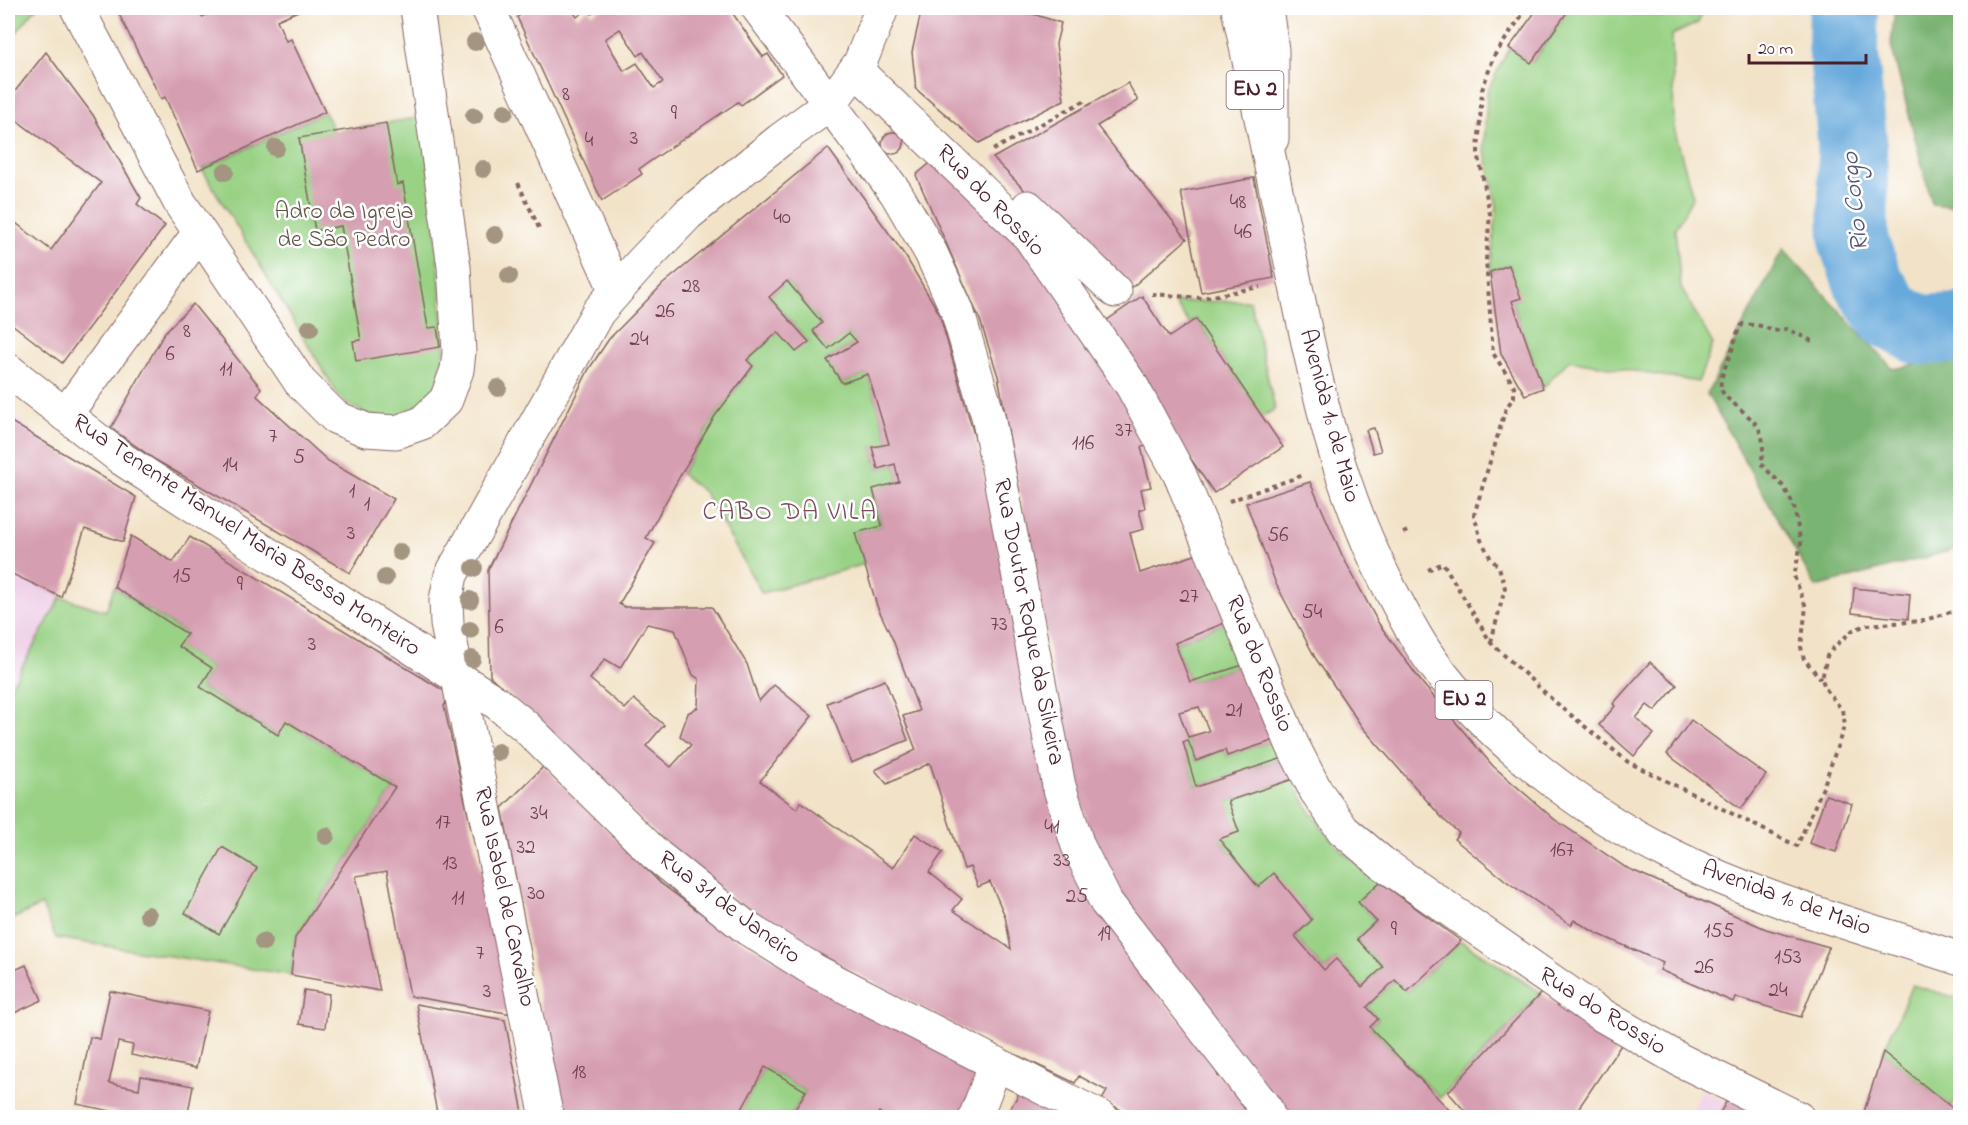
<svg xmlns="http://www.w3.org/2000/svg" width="1968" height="1125" viewBox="0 0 1968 1125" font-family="'Indie Flower',sans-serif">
<rect width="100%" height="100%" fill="#fff"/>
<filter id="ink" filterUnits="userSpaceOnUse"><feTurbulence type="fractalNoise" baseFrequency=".0167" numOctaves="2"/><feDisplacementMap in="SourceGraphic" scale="12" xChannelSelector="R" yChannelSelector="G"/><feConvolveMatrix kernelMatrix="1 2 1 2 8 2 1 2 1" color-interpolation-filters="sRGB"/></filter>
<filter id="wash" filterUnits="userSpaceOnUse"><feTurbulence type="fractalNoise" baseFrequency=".008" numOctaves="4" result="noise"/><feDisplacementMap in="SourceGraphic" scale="24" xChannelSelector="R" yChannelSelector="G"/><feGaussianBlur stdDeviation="1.35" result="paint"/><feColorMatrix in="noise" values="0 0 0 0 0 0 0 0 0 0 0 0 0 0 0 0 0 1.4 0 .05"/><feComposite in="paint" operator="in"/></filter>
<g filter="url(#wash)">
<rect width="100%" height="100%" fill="#f2e3c8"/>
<g fill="#efd0e6">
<path d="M8,410L50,446L103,478L61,597L8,692Z"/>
<path d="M1701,1090L1759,1117L1687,1118Z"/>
</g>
<g fill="#99d285" stroke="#727858" stroke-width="1.5">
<path d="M8,8H36L8,43Z"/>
<path d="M1570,8H1705L1698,23L1672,35L1674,128L1693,197L1675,229L1681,288L1713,344L1698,382L1569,360L1543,388L1512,301L1520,298L1509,265L1490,272L1497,206L1484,147L1487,92L1509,48L1532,63Z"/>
<path d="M325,112L334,132L421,117L432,182L445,347L435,396C425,402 410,415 398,417C377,420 352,410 338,395L202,169Z"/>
<path d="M787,281L822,323L814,331L827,348L849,333L857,342L827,360L842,383L868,374L889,444L872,447L878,469L895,464L899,482L873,490L882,526L855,533L865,564L762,593L704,492L681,474L715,416L753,367L747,360L778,332L809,342L769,297Z"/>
<path d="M1250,301L1275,409L1262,417L1196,319L1189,323L1174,302Z"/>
<path d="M114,587L187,634L179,646L212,668L200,687L277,735L286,721L395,787L295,938L291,975L56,938L42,905L8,921V692L61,597L106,611Z"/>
<path d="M1227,622L1246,664L1190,682L1175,643Z"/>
<path d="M1278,739L1286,757L1196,787L1183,742L1188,740L1196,761L1225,750L1227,756Z"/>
<path d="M1293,779C1313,823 1340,854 1380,882L1359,902L1376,921L1357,939L1383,967L1362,987L1336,959L1324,970L1295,936L1312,920L1301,906L1258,887L1219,839L1228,801Z"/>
<path d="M1461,941L1541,993L1440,1098L1370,1027L1378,1019L1367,1007L1395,980L1407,992Z"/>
<path d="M1912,985L1960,999V1097L1951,1107L1883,1052Z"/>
<path d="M765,1067L806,1091L790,1117L737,1118Z"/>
</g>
<g fill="#7ab472" stroke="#626a4e" stroke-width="1.5">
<path d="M1895,8H1960V207L1932,204L1891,45Z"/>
<path d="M1783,249L1893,369L1960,356V548L1816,587L1707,394Z"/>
</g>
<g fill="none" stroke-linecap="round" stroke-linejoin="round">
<path stroke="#66a9db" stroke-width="70" d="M1844,8L1843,44L1852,140L1854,243L1869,284L1891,315L1920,330L1960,328"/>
</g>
<g id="blocks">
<g fill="#d69fb1" fill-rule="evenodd">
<path d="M116,8H198L202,17L224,8H305L277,20L286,41L291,39L325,112L198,170L165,97L161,99Z"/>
<path d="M531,8H571L577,17L588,9L592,14L602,8H729L763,57L768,54L782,75L741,105L738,102L639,169L642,174L602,201L517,17ZM620,29L638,56L643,52L663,82L654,88L637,63L624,71L605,39Z"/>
<path d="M786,8H837V9L789,12Z"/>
<path d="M922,8H1036L1033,14L1061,23L1056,44L1064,100L979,143L916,89L912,52Z"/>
<path d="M1538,8H1570L1531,63L1509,48Z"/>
<path d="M46,52L93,115L141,198L137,204L165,226L62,363L8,321V217L51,250L101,183L8,114V100Z"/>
<path d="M1128,83L1138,101L1097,126L1187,239L1130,289L1041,207L993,158Z"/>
<path d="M386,123L397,185L403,183L428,328L437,327L440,347L356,361L353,341L361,340L341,226L315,231L299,138Z"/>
<circle cx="893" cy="143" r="11"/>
<path d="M828,148L906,257L939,313L981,459L1017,640L1132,961L1146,982L1208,1050L1218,1076L1239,1087L1262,1118H1136L1102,1100L1107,1091L1079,1076L1075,1083L954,1025L761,923L661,839L490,676L488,570L589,369L609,339L663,284ZM787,281L822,323L813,331L828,349L849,333L857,342L827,360L842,383L868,374L889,444L872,447L878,469L895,464L899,482L873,489L882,526L855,533L877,606L893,640L919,711L903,716L916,750L875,770L887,784L930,763L964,869L970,867L978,887L990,882L1005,916L1011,949L953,910L962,899L929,872L943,852L915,834L893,868L801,802L797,809L760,781L812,716L774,685L759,701L747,664L712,607H625L619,604L655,543L646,538L681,474L715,416L753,366L747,360L778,332L796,352L809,342L769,297ZM647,624L675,630L693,675L699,679L698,707L688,713L680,736L691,745L671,767L646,746L664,725L634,699L625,709L590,679L605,659L620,668Z"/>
<path d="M935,159L1043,261L1154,445L1141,447L1151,487L1141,489L1145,508L1139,510L1144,529L1130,533L1140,573L1201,553L1227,622L1175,643L1190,682L1246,664L1278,739L1227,756L1225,750L1196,761L1188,740L1183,742L1196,787L1286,757L1293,779L1228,801L1239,832L1219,839L1258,887L1274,873L1301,906L1312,920L1295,936L1324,970L1336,959L1362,987L1383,967L1357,939L1376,921L1358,902L1380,882L1461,941L1407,992L1395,980L1367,1007L1378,1019L1370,1027L1457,1118H1286L1125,912L1094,845L1072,774L998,376L980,320L916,175ZM1199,707L1209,731L1188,737L1179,712Z"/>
<path d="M1254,178L1274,278L1201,292L1181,192Z"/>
<path d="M1509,265L1521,298L1512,301L1543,388L1525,395L1501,354L1490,272Z"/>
<path d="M1142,296L1169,337L1196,319L1283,447L1214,493L1100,325Z"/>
<path d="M193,304L261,388L257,396L328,461L394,499L350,573L154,459L111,428L165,332Z"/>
<path d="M8,420L136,497L123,542L85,529L61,597L8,572Z"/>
<path d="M1374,428L1381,451L1373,453L1366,430Z"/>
<path d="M1310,482L1342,555L1379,624L1423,684L1493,766L1554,819L1625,867L1766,929L1829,947L1801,1017L1735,997L1733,1002L1660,970L1663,963L1596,933L1574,920L1571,925L1510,884L1454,839L1459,833L1444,820L1362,727L1316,659L1276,584L1246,503Z"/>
<path d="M131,536L173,562L190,537L451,695L444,706L512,1014L410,996L387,871L356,876L380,991L291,975L295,938L395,787L286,721L278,735L200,687L212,668L178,646L187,634L114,587Z"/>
<path d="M1854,588L1910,594L1908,619L1852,613Z"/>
<path d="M1650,662L1677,685L1655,711L1647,705L1636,718L1654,734L1634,756L1599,725L1615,706L1613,704Z"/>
<path d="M885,680L908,740L851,763L827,703Z"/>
<path d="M1691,720L1766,775L1741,809L1667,754Z"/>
<path d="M544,766L660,883L734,937L982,1070L963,1118H887L879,1112L875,1118H790L806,1091L765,1067L737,1118H707L698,1113L696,1118H563L502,808Z"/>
<path d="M1826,795L1852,804L1836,852L1809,843Z"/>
<path d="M222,847L257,868L219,934L185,913Z"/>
<path d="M26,965L42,1000L8,1016V973Z"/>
<path d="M304,990L329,994L325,1028L299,1024Z"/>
<path d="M110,991L208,1011L196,1068L131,1055L133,1045L118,1042L109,1083L139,1089L141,1076L193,1086L187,1118H144L77,1104L90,1037L100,1039Z"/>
<path d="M1541,993L1621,1045L1572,1118H1471L1448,1092Z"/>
<path d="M416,1004L505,1020L524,1118H438Z"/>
<path d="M1883,1052L1951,1107L1960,1118H1862Z"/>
<path d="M1022,1088L1077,1118H1005Z"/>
<path d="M1729,1097L1772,1118H1717Z"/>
</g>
</g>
</g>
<g filter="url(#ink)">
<use href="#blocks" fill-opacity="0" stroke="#856462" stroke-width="1.5"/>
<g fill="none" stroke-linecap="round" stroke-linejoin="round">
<defs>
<g id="street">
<path d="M77,8L180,203L300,382L335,417L366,430L396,432L422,423L446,400L457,370L459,352L454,267L417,8"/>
<path d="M488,8L616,291"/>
<path d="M758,8L896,193L931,253L957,310L988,416L1059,786L1078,846L1106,902L1266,1109L1269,1118"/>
<path d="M856,70L1029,236L1132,386L1180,475L1292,744L1316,791L1343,830L1381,862L1595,1011L1680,1060L1798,1118"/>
<path d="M1028,207L1115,291"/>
<path d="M8,370L122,459L497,703L525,726L656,855L748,929L817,972L1102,1118"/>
<path d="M65,415L199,233"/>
<path d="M547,1118L447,624L446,600L451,575L598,312L641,263L688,214L780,140L830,104L860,63L882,8"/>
<path d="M975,1118L996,1063"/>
</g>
<path id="secondary" d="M1266,8L1272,50V139"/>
<path id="primary" d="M1238,8C1257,97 1275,187 1294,277C1317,389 1337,486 1390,589C1403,614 1416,640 1433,663C1490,740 1585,813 1671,855C1763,901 1863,927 1960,959"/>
</defs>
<use href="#street" stroke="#856462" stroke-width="35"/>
<use href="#secondary" stroke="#856462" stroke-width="35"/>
<use href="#primary" stroke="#856462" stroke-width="35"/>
<g stroke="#856462" stroke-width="4" stroke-dasharray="4.5 4.5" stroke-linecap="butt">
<path d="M993,150L1084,101"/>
<path d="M518,183L539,228"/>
<path d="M1152,294L1202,298L1260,287"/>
<path d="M1812,341L1787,329L1773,331L1763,326L1743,324C1735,333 1735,342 1731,353C1727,363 1719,378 1721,389C1723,395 1728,399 1733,403C1757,423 1768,431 1761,464L1784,487L1794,506L1801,544L1794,576L1806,607L1801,647L1804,659L1821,679"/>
<path d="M1229,501L1304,475"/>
<path d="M1403,533L1410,530"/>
<path d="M1428,570L1443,563L1491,643L1554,701L1628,762L1797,846L1824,785L1845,724L1842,710L1825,688L1822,679L1827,656L1833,648L1853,630L1867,625L1922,621L1960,609"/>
<path d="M1491,642L1505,588L1499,567L1491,559L1481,540L1474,515L1506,408L1514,397V386L1493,353L1486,260L1490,214L1478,152L1482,90L1494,56L1527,8"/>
</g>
<use href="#street" stroke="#fff" stroke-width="33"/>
<use href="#secondary" stroke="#fff" stroke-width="33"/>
<use href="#primary" stroke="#fff" stroke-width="33"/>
</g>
<g fill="#a39580">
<circle cx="475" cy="42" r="9"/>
<circle cx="505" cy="112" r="9"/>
<circle cx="474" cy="116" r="9"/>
<circle cx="276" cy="148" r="9"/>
<circle cx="483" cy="169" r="9"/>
<circle cx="225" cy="172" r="9"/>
<circle cx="495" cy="235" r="9"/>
<circle cx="509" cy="276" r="9"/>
<circle cx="310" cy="328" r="9"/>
<circle cx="498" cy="388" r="9"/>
<circle cx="400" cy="552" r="9"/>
<circle cx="474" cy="568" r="9"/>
<circle cx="385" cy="578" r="9"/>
<circle cx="470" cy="600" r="9"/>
<circle cx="470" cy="630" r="9"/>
<circle cx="472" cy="659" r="9"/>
<circle cx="498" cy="752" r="9"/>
<circle cx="326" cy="836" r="9"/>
<circle cx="148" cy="915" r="9"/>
<circle cx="263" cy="942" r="9"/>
</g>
</g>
<g text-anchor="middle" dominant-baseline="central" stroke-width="5" stroke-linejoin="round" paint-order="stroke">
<g font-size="21" fill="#6d3f4c">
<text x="566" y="95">8</text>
<text x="674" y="114">9</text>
<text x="634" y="139">3</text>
<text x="589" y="141">4</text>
<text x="1238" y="203">48</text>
<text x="782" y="218">40</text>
<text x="1243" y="233">46</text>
<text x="691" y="287">28</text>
<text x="665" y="312">26</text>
<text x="187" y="332">8</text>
<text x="639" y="340">24</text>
<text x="170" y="355">6</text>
<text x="226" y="370">11</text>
<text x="1124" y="431">37</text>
<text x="273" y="437">7</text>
<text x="1083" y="444">116</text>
<text x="299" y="458">5</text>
<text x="230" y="466">14</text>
<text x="352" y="492">1</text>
<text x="367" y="505">1</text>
<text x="351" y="534">3</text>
<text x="1278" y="536">56</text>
<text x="182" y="577">15</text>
<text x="240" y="585">9</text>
<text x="1189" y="597">27</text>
<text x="1312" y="613">54</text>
<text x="999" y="625">73</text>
<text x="499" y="628">6</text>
<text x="312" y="645">3</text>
<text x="1234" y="711">21</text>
<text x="539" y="814">34</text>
<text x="443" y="823">17</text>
<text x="1052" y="828">41</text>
<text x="526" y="848">32</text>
<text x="1562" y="851">167</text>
<text x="1062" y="861">33</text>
<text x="450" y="864">13</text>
<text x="536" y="894">30</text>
<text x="1077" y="897">25</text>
<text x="458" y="899">11</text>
<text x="1394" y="930">9</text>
<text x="1719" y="932">155</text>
<text x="1104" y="935">19</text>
<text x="480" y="954">7</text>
<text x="1788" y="958">153</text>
<text x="1704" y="968">26</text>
<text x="1778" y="991">24</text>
<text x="487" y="992">3</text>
<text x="579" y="1073">18</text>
</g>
<g fill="#fff" stroke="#80626b" stroke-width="1.5">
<rect x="1226.5" y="71" width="57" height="38" rx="4.5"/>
<rect x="1435.5" y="681" width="57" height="38" rx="4.5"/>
</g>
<g font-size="22" font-weight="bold" fill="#4a1f2b">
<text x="1255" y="90">EN 2</text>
<text x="1464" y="700">EN 2</text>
</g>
<g font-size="24" fill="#4a1f2b" stroke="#fff">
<text transform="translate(990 201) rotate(46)">Rua do Rossio</text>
<text transform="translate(1329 416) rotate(75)">Avenida 1º de Maio</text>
<text transform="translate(246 536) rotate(34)">Rua Tenente Manuel Maria Bessa Monteiro</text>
<text transform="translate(1028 622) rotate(79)">Rua Doutor Roque da Silveira</text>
<text transform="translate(1259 664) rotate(68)">Rua do Rossio</text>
<text transform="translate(504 897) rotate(78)">Rua Isabel de Carvalho</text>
<text transform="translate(1786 899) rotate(20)">Avenida 1º de Maio</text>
<text transform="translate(729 908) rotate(37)">Rua 31 de Janeiro</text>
<text transform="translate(1602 1012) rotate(32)">Rua do Rossio</text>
</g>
<g font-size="24" fill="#625546" stroke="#fff">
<text x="344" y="212">Adro da Igreja<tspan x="344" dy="28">de São Pedro</tspan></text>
</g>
<g font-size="26" font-style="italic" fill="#555671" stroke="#fff">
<text transform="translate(1856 202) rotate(-96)">Rio Corgo</text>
</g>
<g font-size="26" letter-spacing="1.5" fill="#7b4c5a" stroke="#fff">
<text x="790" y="513">CABO DA VILA</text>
</g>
</g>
<rect width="1968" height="1125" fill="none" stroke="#fff" stroke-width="30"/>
<path d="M1749 54v9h117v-9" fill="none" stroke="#4a1f2b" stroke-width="3"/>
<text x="1758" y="54" font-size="18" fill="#4a1f2b" stroke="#ffffff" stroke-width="4.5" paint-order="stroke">20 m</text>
</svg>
